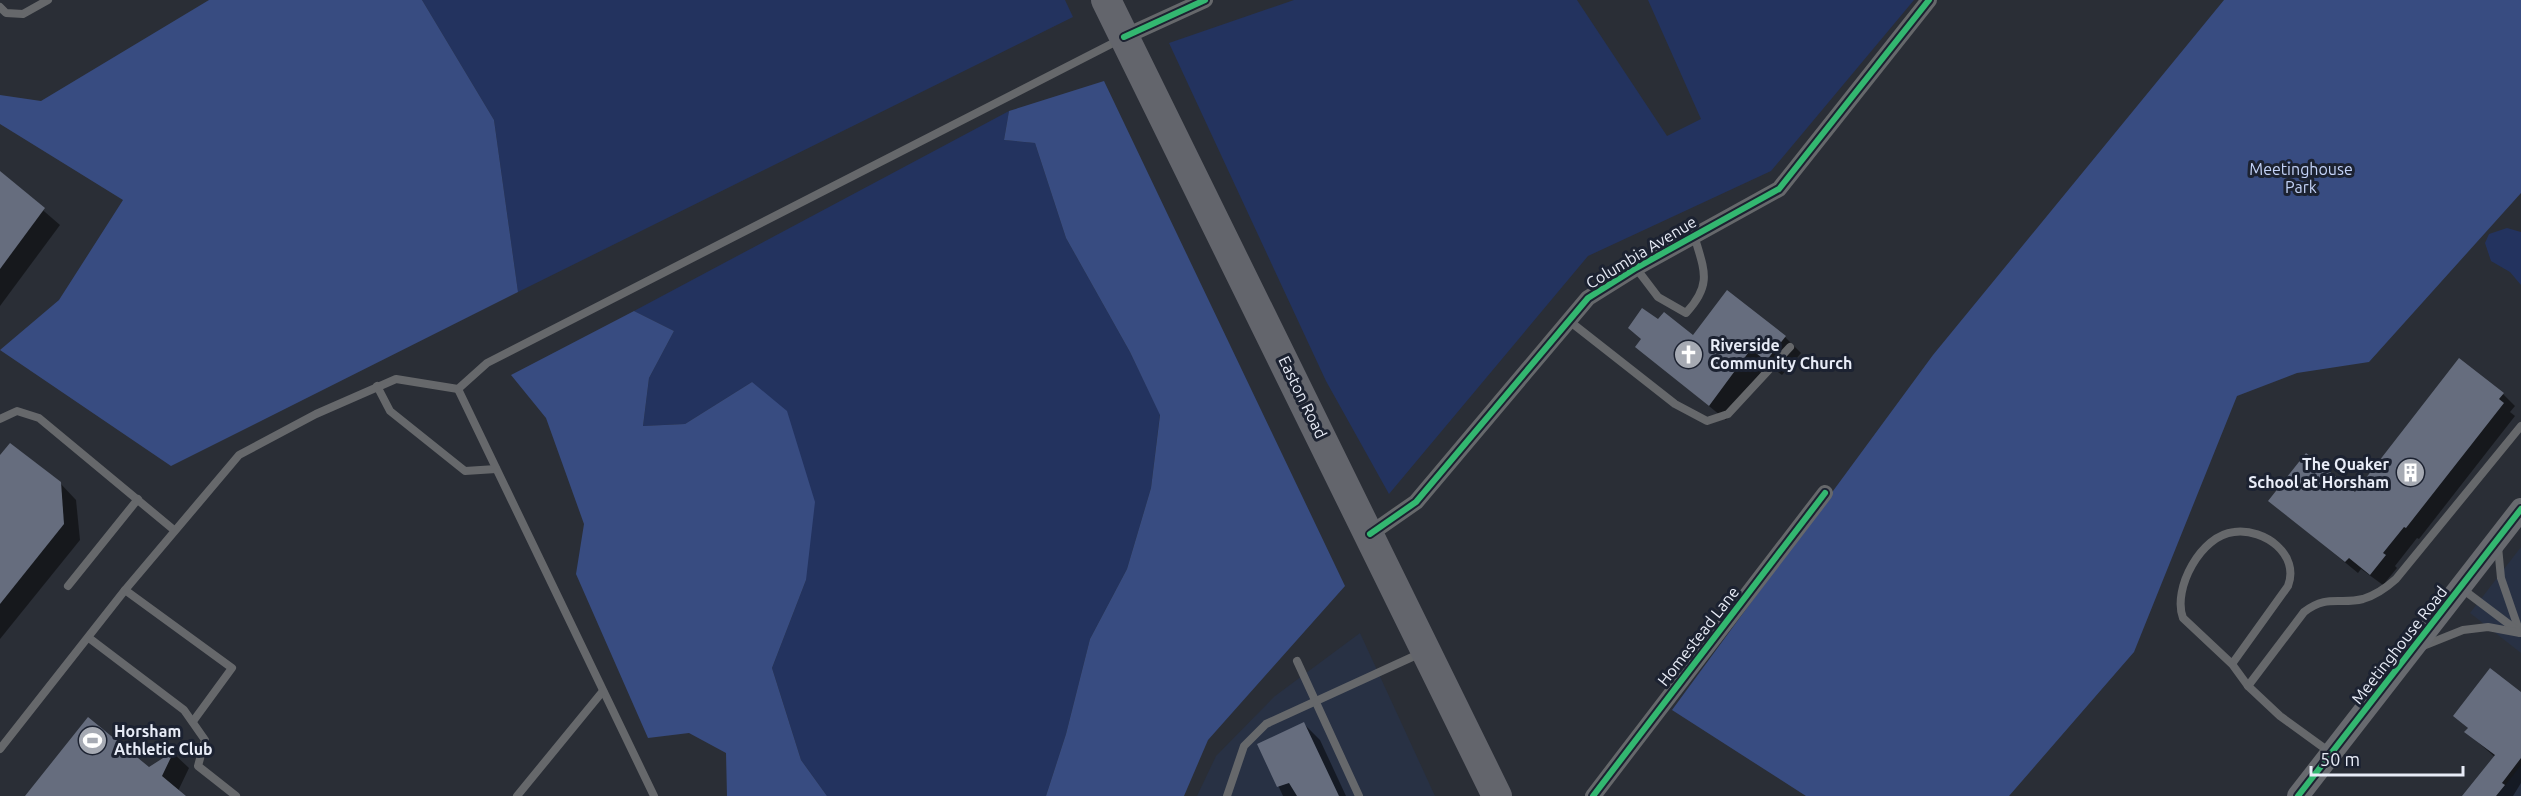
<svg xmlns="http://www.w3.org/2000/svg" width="2521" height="796" viewBox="0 0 2521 796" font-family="Ubuntu,sans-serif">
<rect width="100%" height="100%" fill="#2a2e36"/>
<g fill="#283144">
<path d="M2521,547V653L2470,613Z"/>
<path d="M1360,633L1435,796H1197L1216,756L1275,696Z"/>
<path d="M2521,765V796H2497Z"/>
</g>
<g fill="#23335f">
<path d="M422,0H1065L1073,17L518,292L494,120Z"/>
<path d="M1294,0H1577L1667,136L1701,119L1648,0H1914L1771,171L1588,256L1389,494L1326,381L1169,43Z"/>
<path d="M1009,111L1004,140L1035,143L1066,238L1130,352L1160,414L1151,488L1127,569L1090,639L1066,734L1046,796H827L801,760L772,668L806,580L752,382L685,424L643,426L649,378L674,331L634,311Z"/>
<path d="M2507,228L2521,232V285L2510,272L2491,261L2485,243L2489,234Z"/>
</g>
<g fill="#384c81">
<path d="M209,0H422L494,120L518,292L171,466L0,350L59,300L123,200L0,124V95L41,101Z"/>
<path d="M2224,0H2521V193L2369,362L2297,373L2237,396L2134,652L2009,796H1806L1672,710L1933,355Z"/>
<path d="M1104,81L1345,586L1208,740L1184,796H1046L1066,734L1090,639L1127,569L1151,488L1160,415L1130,352L1066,238L1035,143L1004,140L1009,111Z"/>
<path d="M634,311L674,331L649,378L643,426L685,424L752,382L787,411L815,502L806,580L772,668L801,760L827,796H727L726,753L689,733L648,738L576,574L584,524L546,418L511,375Z"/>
</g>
<g fill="#0007">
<path d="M0,173L60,225L0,306Z"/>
<path d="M1658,321L1693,337H1785L1801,353L1782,375L1767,364L1726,420L1637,347Z"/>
<path d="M2503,394L2515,406L2510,412L2515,416L2419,539L2417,538L2395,566L2397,568L2383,585L2361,569L2358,573L2270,501L2355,494Z"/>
<path d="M0,458L60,483L76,500L80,540L0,639Z"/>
<path d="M2521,693V783L2513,796H2464L2495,757L2466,732L2469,729L2455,716Z"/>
<path d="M1304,724L1320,740L1346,796H1283L1259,744Z"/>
<path d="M173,753L189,768L178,791L184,796H27L149,769Z"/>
</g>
<g fill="#666d7e">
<path d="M0,171L45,208L0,269Z"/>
<path d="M1727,290L1786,336L1766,361L1751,349L1709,406L1635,347L1641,339L1628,328L1642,308L1658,319L1664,312L1693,335Z"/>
<path d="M2459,358L2504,393L2499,399L2504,403L2406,528L2404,527L2383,553L2386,555L2370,575L2349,558L2345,562L2268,501L2306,453L2355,492Z"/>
<path d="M10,443L61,482L64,524L0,604V455Z"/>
<path d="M2490,668L2521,692V758L2502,783L2505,785L2496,796H2462L2495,755L2464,732L2468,728L2453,716Z"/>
<path d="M88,717L149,767L174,751L162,776L186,796H25Z"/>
<path d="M1304,722L1339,796H1297L1289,783L1277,787L1257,744Z"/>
</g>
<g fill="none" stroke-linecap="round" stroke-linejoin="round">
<g stroke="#66686b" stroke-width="8">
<path d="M0,7L6,13L23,14L48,0"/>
<path d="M1636,268L1658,297L1686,313C1713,284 1704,270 1694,235"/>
<path d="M1568,320L1675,404L1707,421L1728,414L1790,347"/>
<path d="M377,386L390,411L465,471L496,469"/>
<path d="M458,389L654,796"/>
<path d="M0,419L17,411L39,418L174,530"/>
<path d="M2498,547L2501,578L2520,633"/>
<path d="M68,586L138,499"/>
<path d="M2461,588L2518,631"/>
<path d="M125,590L232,668L194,720"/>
<path d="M89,638L184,710L205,740L198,766L236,796"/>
<path d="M2423,646L2463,630L2488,627L2520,633"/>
<path d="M1297,661L1359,796"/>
<path d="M2232,664L2288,586C2300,555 2265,528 2234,532C2201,535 2172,589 2183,618L2232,664L2248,686L2280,716L2331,753"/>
<path d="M2248,686L2304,612C2328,594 2339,605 2363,599C2376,595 2386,588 2396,579L2521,426"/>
<path d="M0,749L125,590L239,455L316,414L396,379L458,389L487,363L1121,39"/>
<path d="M517,796L603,691"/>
<path d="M1227,796L1244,746L1266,724L1421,653"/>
</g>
<g stroke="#66686b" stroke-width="16">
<path d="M1124,37L1205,0"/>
<path d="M1370,534L1416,502L1588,298L1636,268L1779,189L1929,0"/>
<path d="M1593,796L1825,493"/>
</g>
<path stroke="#686a6f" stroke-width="22" d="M2298,796L2521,509"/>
<path stroke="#63656c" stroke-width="30" d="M1106,0L1497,796"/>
<defs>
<g id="cycleway">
<path d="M1124,37L1205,0"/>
<path d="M1370,534L1416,502L1588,298L1636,268L1779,189L1929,0"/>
<path d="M1593,796L1825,493"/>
<path d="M2298,796L2521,509"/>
</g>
</defs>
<use href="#cycleway" stroke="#1c2231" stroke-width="10"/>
<use href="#cycleway" stroke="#33b770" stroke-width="6"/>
</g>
<defs>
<symbol id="church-disc" viewBox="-11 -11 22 22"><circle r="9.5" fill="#a6aab3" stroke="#1c2231"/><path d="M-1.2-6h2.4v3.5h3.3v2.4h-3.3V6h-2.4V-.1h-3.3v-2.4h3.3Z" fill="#fff"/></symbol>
<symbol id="building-disc" viewBox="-11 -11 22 22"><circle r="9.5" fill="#a6aab3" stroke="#1c2231"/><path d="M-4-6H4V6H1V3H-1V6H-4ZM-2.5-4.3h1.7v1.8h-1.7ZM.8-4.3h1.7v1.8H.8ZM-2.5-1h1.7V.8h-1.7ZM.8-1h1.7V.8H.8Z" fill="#fff"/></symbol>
<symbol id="stadium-disc" viewBox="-11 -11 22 22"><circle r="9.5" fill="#a6aab3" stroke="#1c2231"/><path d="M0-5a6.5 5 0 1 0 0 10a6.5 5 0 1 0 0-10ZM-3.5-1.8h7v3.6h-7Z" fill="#fff"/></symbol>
</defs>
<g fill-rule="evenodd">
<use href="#church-disc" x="1672" y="338" width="33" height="33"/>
<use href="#building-disc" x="2394" y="456" width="33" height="33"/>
<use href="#stadium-disc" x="76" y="724" width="33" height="33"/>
</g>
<g text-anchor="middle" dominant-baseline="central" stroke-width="6" stroke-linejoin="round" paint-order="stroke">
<g font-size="16" fill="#c4d3f8" stroke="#1c2231">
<text x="2301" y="169">Meetinghouse<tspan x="2301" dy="18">Park</tspan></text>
</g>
<g font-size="16" fill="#e8ecf7" stroke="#1c2231">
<text transform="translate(1641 252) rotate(-31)">Columbia Avenue</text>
<text transform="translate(1303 397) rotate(64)">Easton Road</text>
<text transform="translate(1698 636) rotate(-52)">Homestead Lane</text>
<text transform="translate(2399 645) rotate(-52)">Meetinghouse Road</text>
</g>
<g font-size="16" font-weight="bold" fill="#e8ecf7" stroke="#1c2231" text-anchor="start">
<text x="1710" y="345">Riverside<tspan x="1710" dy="18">Community Church</tspan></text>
<text x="2389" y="464" text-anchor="end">The Quaker<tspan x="2389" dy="18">School at Horsham</tspan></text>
<text x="114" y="731">Horsham<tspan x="114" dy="18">Athletic Club</tspan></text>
</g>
</g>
<path d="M2311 766v9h152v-9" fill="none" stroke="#e8ecf7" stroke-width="3"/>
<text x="2320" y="766" font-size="18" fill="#e8ecf7" stroke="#1c2231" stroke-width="4.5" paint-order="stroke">50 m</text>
</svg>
